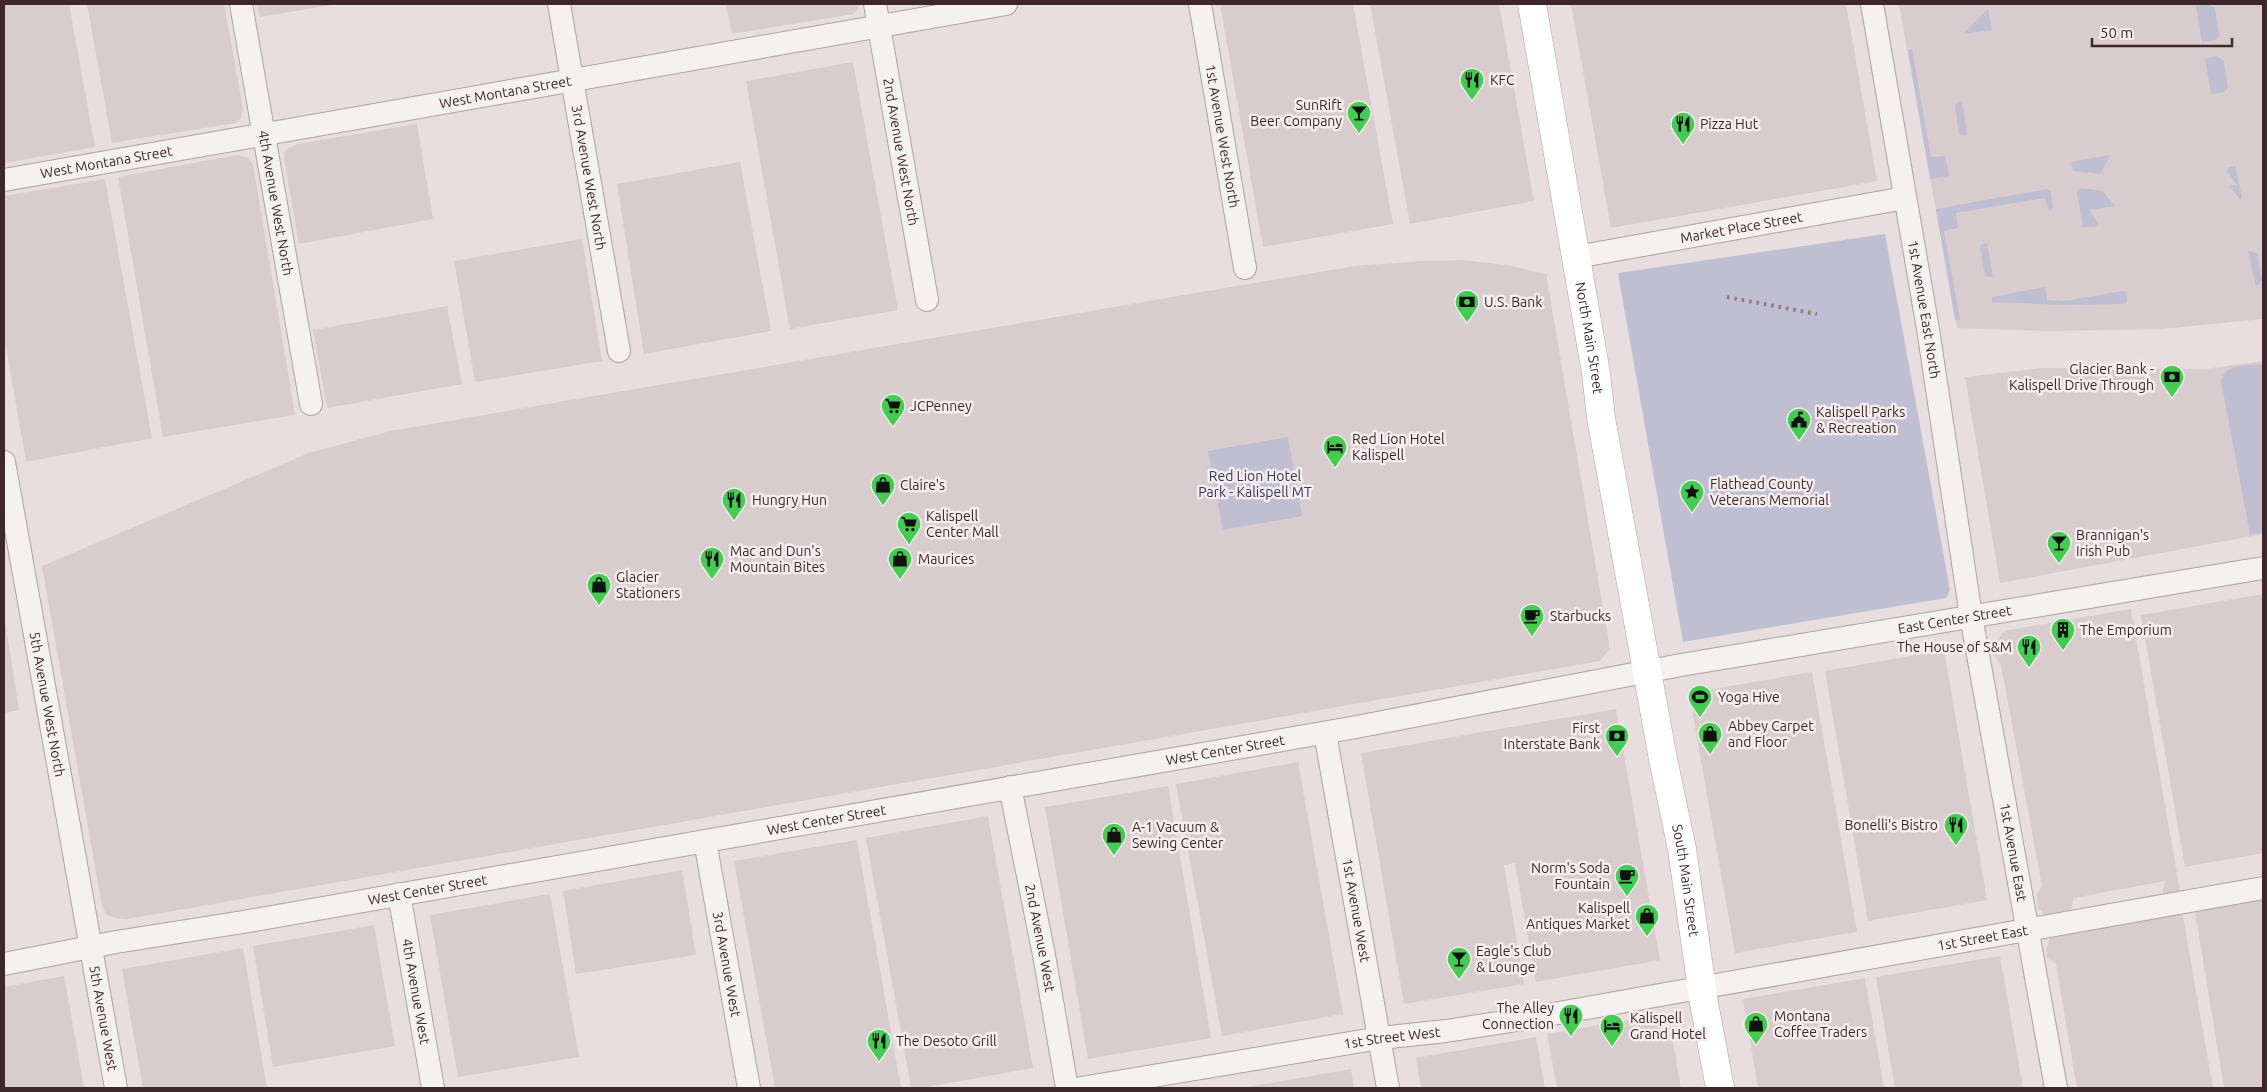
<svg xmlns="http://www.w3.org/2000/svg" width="2267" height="1092" viewBox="0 0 2267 1092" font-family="Ubuntu,sans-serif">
<rect width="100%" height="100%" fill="#e8dedf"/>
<g fill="#d9ccce">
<path d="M4,4H69L95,147L4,163Z"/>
<path d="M87,4H224L243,109L241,118L235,123L112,143Z"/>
<path d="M257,4H338L260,17Z"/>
<path d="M726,4H859V7L854,14L732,34Z"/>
<path d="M1220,4H1353L1393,224L1263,247Z"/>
<path d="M1370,4H1499L1534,201L1410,224Z"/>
<path d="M1571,4H1846L1877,181L1611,228Z"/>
<path d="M1899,4H2263V319L2162,329L2049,331L1957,328Z"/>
<path d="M853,62L898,310L790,329L746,81Z"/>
<path d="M417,124L433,219L299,244L284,159L285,150L297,144Z"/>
<path d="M237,155L247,157L253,164L295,415L163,437L118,177Z"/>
<path d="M740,162L771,331L644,354L617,184Z"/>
<path d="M105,179L152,438L26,462L4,335V196Z"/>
<path d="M582,239L602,361L475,382L454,261Z"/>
<path d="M1462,260L1507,265L1546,274L1609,643V650L1600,661L127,919L114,918L106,914L102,906L42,566L309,453L390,431L1354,266L1423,261Z"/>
<path d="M447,306L462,384L327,408L313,330Z"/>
<path d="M2263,361V534L2000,583L1965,377L2043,368L2205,369Z"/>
<path d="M2263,594V853L2185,867L2141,615Z"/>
<path d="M2131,609L2180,891L2162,896L2165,881L2074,898L2070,913L2053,917L2045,915L2038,908L2037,901V894L2042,886L2001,665L1993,653L2001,634L2009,630Z"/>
<path d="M4,614L19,710L4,713Z"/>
<path d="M1944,650L1987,900L1868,921L1825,671Z"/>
<path d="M1812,672L1857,932L1735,953L1689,693Z"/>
<path d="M1616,709L1660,960L1536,982L1515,863L1504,865L1524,984L1404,1004L1361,753Z"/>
<path d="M1298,762L1343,1014L1222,1036L1176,784Z"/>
<path d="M1168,786L1211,1038L1088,1059L1045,807Z"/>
<path d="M988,816L1033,1068L921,1088H911L866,838Z"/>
<path d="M857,840L901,1088H775L734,861Z"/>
<path d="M682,870L696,955L576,974L563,891Z"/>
<path d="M550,894L579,1057L458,1077L430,915Z"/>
<path d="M2263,895V1088H2224L2195,911Z"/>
<path d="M2182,911L2213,1088H2077L2056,964L2047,958L2046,950L2050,938L2056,933Z"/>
<path d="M374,925L395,1046L273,1067L253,946Z"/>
<path d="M243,948L267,1088H143L122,969Z"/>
<path d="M2000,956L2023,1088H1895L1876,977Z"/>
<path d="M64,976L84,1088H4V987Z"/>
<path d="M1865,978L1884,1088H1758L1743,999Z"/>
<path d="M1668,1013L1681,1088H1557L1547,1034Z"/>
<path d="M1536,1037L1545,1088H1421L1416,1058Z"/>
<path d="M1351,1069L1354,1088H1241Z"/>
</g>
<g fill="#bfbfd1">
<path d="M2208,4L2215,8L2219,35L2216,40L2202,42L2196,6Z"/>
<path d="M1988,9L1992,30L1963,34Z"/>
<path d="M1912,49L1931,157L1945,156L1949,176L1930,179L1908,50Z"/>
<path d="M2217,56L2224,61L2228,88L2225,92L2211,94L2205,59Z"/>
<path d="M1962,101L1967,135L1963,136L1959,134L1955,106L1957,102Z"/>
<path d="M2110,155L2101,174L2073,171L2071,162Z"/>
<path d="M2235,166L2242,197L2241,200L2229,186L2237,185L2227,172L2228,168Z"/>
<path d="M2082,188L2103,191L2115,206L2089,210L2098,223L2096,227H2083L2077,194V190Z"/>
<path d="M2047,189L2051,192L2053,207L2050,212L2048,210L2045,198L1956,213L1958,228L1944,231L1960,320H1955L1936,209Z"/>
<path d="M1885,234L1950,590L1946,598L1683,642L1618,273Z"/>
<path d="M1987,243L1993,277L1985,276L1980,247V245Z"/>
<path d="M2248,251L2257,253L2262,279L2258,285H2256L2255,282Z"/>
<path d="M2045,287L2047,300L2064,301L2123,291L2126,292L2127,302L2124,304L2062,305L1992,302V297Z"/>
<path d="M2263,364V532L2250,534L2221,381C2224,363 2249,366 2263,364Z"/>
<path d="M1288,437L1302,516L1223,530L1208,451Z"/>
</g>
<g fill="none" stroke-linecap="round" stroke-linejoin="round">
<defs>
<g id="minor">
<path id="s1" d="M241,4L311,404"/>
<path id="s2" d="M559,4L619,351"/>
<path id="s3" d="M875,4L927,300"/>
<path id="s4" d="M1200,4L1245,268"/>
<path id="s5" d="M1872,4L1928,329L1971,616L2056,1088"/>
<path id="s6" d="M4,180L1006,4"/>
<path id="s7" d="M1576,257L1905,198"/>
<path id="s8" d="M4,462L116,1088"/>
<path id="s9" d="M1325,733L1388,1088"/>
<path id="s10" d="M1010,787L1044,955L1067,1088"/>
<path id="s11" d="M705,841L749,1088"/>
<path id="s12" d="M399,894L433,1088"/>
<path id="s13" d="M4,964L116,942L243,922L1351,728L1681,665L2263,568"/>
<path id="s14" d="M1081,1088L1380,1038L1446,1031L1536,1017L2263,888"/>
</g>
<g id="major">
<path id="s15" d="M1532,4L1596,373L1601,418L1663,759L1682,849L1704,1003L1720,1088"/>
</g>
</defs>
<use href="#minor" stroke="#aea0a1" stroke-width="24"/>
<use href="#major" stroke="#b39da1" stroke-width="29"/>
<use href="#minor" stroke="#f6f1f1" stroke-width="22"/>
<use href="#major" stroke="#fff" stroke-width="28"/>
<path stroke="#91787b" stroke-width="4" stroke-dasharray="2.5 5" stroke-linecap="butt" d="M1727,297L1817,314"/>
</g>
<defs>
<symbol id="restaurant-pin" viewBox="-11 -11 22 30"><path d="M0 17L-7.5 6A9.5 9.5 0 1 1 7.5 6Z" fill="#43cd50" stroke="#f5edef"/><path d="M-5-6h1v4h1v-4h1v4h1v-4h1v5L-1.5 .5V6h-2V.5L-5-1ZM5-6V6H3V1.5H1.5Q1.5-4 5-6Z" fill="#111"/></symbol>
<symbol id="bar-pin" viewBox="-11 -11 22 30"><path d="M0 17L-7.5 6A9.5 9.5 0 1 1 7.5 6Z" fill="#43cd50" stroke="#f5edef"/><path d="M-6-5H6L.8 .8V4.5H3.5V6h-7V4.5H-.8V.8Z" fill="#111"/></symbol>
<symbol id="bank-pin" viewBox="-11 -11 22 30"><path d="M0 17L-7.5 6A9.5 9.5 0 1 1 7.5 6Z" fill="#43cd50" stroke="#f5edef"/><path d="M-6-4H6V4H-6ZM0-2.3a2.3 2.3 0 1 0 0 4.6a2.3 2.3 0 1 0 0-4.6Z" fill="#111"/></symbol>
<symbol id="supermarket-pin" viewBox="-11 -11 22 30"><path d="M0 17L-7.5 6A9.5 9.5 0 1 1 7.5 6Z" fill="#43cd50" stroke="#f5edef"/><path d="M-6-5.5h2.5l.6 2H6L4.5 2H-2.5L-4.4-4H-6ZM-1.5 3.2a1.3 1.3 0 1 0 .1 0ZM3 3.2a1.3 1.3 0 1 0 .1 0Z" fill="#111"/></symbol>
<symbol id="civic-pin" viewBox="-11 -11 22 30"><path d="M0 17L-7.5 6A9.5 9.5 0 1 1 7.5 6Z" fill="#43cd50" stroke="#f5edef"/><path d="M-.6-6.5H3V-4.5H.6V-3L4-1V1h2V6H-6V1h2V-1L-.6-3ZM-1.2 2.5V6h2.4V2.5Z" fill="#111"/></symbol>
<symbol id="hotel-pin" viewBox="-11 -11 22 30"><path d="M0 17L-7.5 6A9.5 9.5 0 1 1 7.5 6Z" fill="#43cd50" stroke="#f5edef"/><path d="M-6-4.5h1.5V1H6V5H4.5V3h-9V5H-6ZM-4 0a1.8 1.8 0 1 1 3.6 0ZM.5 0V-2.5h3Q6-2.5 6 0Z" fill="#111"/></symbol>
<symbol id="shop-pin" viewBox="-11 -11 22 30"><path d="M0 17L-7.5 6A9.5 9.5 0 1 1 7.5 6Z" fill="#43cd50" stroke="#f5edef"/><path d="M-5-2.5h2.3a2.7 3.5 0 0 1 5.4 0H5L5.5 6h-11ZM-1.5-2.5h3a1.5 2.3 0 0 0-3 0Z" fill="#111"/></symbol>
<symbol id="sight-pin" viewBox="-11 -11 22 30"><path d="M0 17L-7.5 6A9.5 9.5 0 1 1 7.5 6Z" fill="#43cd50" stroke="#f5edef"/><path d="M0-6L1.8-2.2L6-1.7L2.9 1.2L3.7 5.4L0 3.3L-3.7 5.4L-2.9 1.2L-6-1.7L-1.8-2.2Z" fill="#111"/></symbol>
<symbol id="cafe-pin" viewBox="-11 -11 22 30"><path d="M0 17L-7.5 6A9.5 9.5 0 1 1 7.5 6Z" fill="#43cd50" stroke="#f5edef"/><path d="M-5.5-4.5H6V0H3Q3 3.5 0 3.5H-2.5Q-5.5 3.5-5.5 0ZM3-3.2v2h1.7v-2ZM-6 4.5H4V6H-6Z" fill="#111"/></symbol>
<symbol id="building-pin" viewBox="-11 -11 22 30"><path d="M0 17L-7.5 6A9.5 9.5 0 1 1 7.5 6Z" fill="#43cd50" stroke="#f5edef"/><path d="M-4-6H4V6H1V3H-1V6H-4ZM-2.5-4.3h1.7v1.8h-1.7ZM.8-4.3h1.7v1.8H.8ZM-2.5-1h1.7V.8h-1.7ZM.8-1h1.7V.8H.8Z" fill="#111"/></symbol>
<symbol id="stadium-pin" viewBox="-11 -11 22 30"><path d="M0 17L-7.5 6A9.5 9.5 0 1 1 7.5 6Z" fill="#43cd50" stroke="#f5edef"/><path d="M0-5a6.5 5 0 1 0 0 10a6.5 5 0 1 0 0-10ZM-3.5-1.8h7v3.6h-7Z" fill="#111"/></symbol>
</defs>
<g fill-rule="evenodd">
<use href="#restaurant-pin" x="1458" y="66" width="28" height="38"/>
<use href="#bar-pin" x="1345" y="99" width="28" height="38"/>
<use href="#restaurant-pin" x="1669" y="110" width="28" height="38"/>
<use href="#bank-pin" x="1453" y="288" width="28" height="38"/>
<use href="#bank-pin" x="2158" y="363" width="28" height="38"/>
<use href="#supermarket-pin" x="879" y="392" width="28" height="38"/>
<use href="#civic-pin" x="1785" y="406" width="28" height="38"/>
<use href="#hotel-pin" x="1321" y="433" width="28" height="38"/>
<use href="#shop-pin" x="869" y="471" width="28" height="38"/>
<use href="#sight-pin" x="1678" y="478" width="28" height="38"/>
<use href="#restaurant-pin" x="720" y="486" width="28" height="38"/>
<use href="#supermarket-pin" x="895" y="510" width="28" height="38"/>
<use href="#bar-pin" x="2045" y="529" width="28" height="38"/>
<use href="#restaurant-pin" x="698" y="545" width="28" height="38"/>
<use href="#shop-pin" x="886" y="545" width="28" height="38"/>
<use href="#shop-pin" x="585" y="571" width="28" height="38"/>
<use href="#cafe-pin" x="1518" y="602" width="28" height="38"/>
<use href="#building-pin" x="2049" y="616" width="28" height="38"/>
<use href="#restaurant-pin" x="2015" y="633" width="28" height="38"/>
<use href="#stadium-pin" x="1686" y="683" width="28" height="38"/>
<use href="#shop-pin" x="1696" y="720" width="28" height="38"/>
<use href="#bank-pin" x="1603" y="722" width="28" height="38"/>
<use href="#restaurant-pin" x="1942" y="811" width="28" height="38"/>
<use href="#shop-pin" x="1100" y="821" width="28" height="38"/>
<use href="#cafe-pin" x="1613" y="862" width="28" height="38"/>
<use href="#shop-pin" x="1633" y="902" width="28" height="38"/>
<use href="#bar-pin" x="1445" y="945" width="28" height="38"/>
<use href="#restaurant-pin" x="1557" y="1002" width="28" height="38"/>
<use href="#shop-pin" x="1742" y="1010" width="28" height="38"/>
<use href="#hotel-pin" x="1598" y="1012" width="28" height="38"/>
<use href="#restaurant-pin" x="865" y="1027" width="28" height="38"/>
</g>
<g text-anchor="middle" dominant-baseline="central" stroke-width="5" stroke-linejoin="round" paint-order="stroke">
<g font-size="14" fill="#3e272a" stroke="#f5edef" text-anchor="start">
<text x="1490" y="80">KFC</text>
<text x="1342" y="105" text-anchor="end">SunRift<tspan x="1342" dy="16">Beer Company</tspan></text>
<text x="1700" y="124">Pizza Hut</text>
<text x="1484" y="302">U.S. Bank</text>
<text x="2154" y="369" text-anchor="end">Glacier Bank -<tspan x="2154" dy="16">Kalispell Drive Through</tspan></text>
<text x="910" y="406">JCPenney</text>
<text x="1816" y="412">Kalispell Parks<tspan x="1816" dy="16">&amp; Recreation</tspan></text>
<text x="1352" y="439">Red Lion Hotel<tspan x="1352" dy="16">Kalispell</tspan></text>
<text x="1710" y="484">Flathead County<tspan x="1710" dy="16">Veterans Memorial</tspan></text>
<text x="900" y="485">Claire's</text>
<text x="752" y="500">Hungry Hun</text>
<text x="926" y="516">Kalispell<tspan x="926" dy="16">Center Mall</tspan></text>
<text x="2076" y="535">Brannigan's<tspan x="2076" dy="16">Irish Pub</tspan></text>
<text x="730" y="551">Mac and Dun's<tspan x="730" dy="16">Mountain Bites</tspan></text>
<text x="918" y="559">Maurices</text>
<text x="616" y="577">Glacier<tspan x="616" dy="16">Stationers</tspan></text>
<text x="1550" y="616">Starbucks</text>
<text x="2080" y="630">The Emporium</text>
<text x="2012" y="647" text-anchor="end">The House of S&amp;M</text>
<text x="1718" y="697">Yoga Hive</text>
<text x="1728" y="726">Abbey Carpet<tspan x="1728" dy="16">and Floor</tspan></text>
<text x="1600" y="728" text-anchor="end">First<tspan x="1600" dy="16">Interstate Bank</tspan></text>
<text x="1938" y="825" text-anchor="end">Bonelli's Bistro</text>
<text x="1132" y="827">A-1 Vacuum &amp;<tspan x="1132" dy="16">Sewing Center</tspan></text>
<text x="1610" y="868" text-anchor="end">Norm's Soda<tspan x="1610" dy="16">Fountain</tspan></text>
<text x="1630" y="908" text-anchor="end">Kalispell<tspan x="1630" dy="16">Antiques Market</tspan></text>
<text x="1476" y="951">Eagle's Club<tspan x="1476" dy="16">&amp; Lounge</tspan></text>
<text x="1554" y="1008" text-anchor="end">The Alley<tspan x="1554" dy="16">Connection</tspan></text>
<text x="1774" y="1016">Montana<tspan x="1774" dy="16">Coffee Traders</tspan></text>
<text x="1630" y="1018">Kalispell<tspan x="1630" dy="16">Grand Hotel</tspan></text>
<text x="896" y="1041">The Desoto Grill</text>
</g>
<g font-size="14" fill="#3e272a" stroke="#f5edef">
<text stroke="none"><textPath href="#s6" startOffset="509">West Montana Street</textPath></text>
<text stroke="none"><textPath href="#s4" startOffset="134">1st Avenue West North</textPath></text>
<text stroke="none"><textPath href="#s3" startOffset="150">2nd Avenue West North</textPath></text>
<text stroke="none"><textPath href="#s6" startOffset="104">West Montana Street</textPath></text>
<text stroke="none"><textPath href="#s2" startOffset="176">3rd Avenue West North</textPath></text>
<text stroke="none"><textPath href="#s1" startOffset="202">4th Avenue West North</textPath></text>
<text stroke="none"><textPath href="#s7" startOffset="168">Market Place Street</textPath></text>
<text stroke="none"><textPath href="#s5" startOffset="310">1st Avenue East North</textPath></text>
<text stroke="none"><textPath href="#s15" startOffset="339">North Main Street</textPath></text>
<text stroke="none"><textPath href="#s13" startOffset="1981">East Center Street</textPath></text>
<text stroke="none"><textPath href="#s8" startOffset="246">5th Avenue West North</textPath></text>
<text stroke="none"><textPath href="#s13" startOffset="1240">West Center Street</textPath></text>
<text stroke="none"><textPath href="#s13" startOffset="835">West Center Street</textPath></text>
<text stroke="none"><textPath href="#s5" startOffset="860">1st Avenue East</textPath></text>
<text stroke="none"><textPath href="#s15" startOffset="890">South Main Street</textPath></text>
<text stroke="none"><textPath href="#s13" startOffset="430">West Center Street</textPath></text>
<text stroke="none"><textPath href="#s9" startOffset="180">1st Avenue West</textPath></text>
<text stroke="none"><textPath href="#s10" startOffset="154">2nd Avenue West</textPath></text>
<text stroke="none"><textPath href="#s14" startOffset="914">1st Street East</textPath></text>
<text stroke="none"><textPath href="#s11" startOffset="125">3rd Avenue West</textPath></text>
<text stroke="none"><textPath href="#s12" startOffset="99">4th Avenue West</textPath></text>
<text stroke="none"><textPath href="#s8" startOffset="565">5th Avenue West</textPath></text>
<text stroke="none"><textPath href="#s14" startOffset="315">1st Street West</textPath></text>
</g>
<g font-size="14" fill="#37355a" stroke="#f5edef">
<text x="1255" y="476">Red Lion Hotel<tspan x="1255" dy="16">Park - Kalispell MT</tspan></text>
</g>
</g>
<rect width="2267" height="1092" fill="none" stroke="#3e272a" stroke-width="10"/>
<path d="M2092 38v8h140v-8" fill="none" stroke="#3e272a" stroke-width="2.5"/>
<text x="2100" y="38" font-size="15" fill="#3e272a" stroke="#f5edef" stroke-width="4" paint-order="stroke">50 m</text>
</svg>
